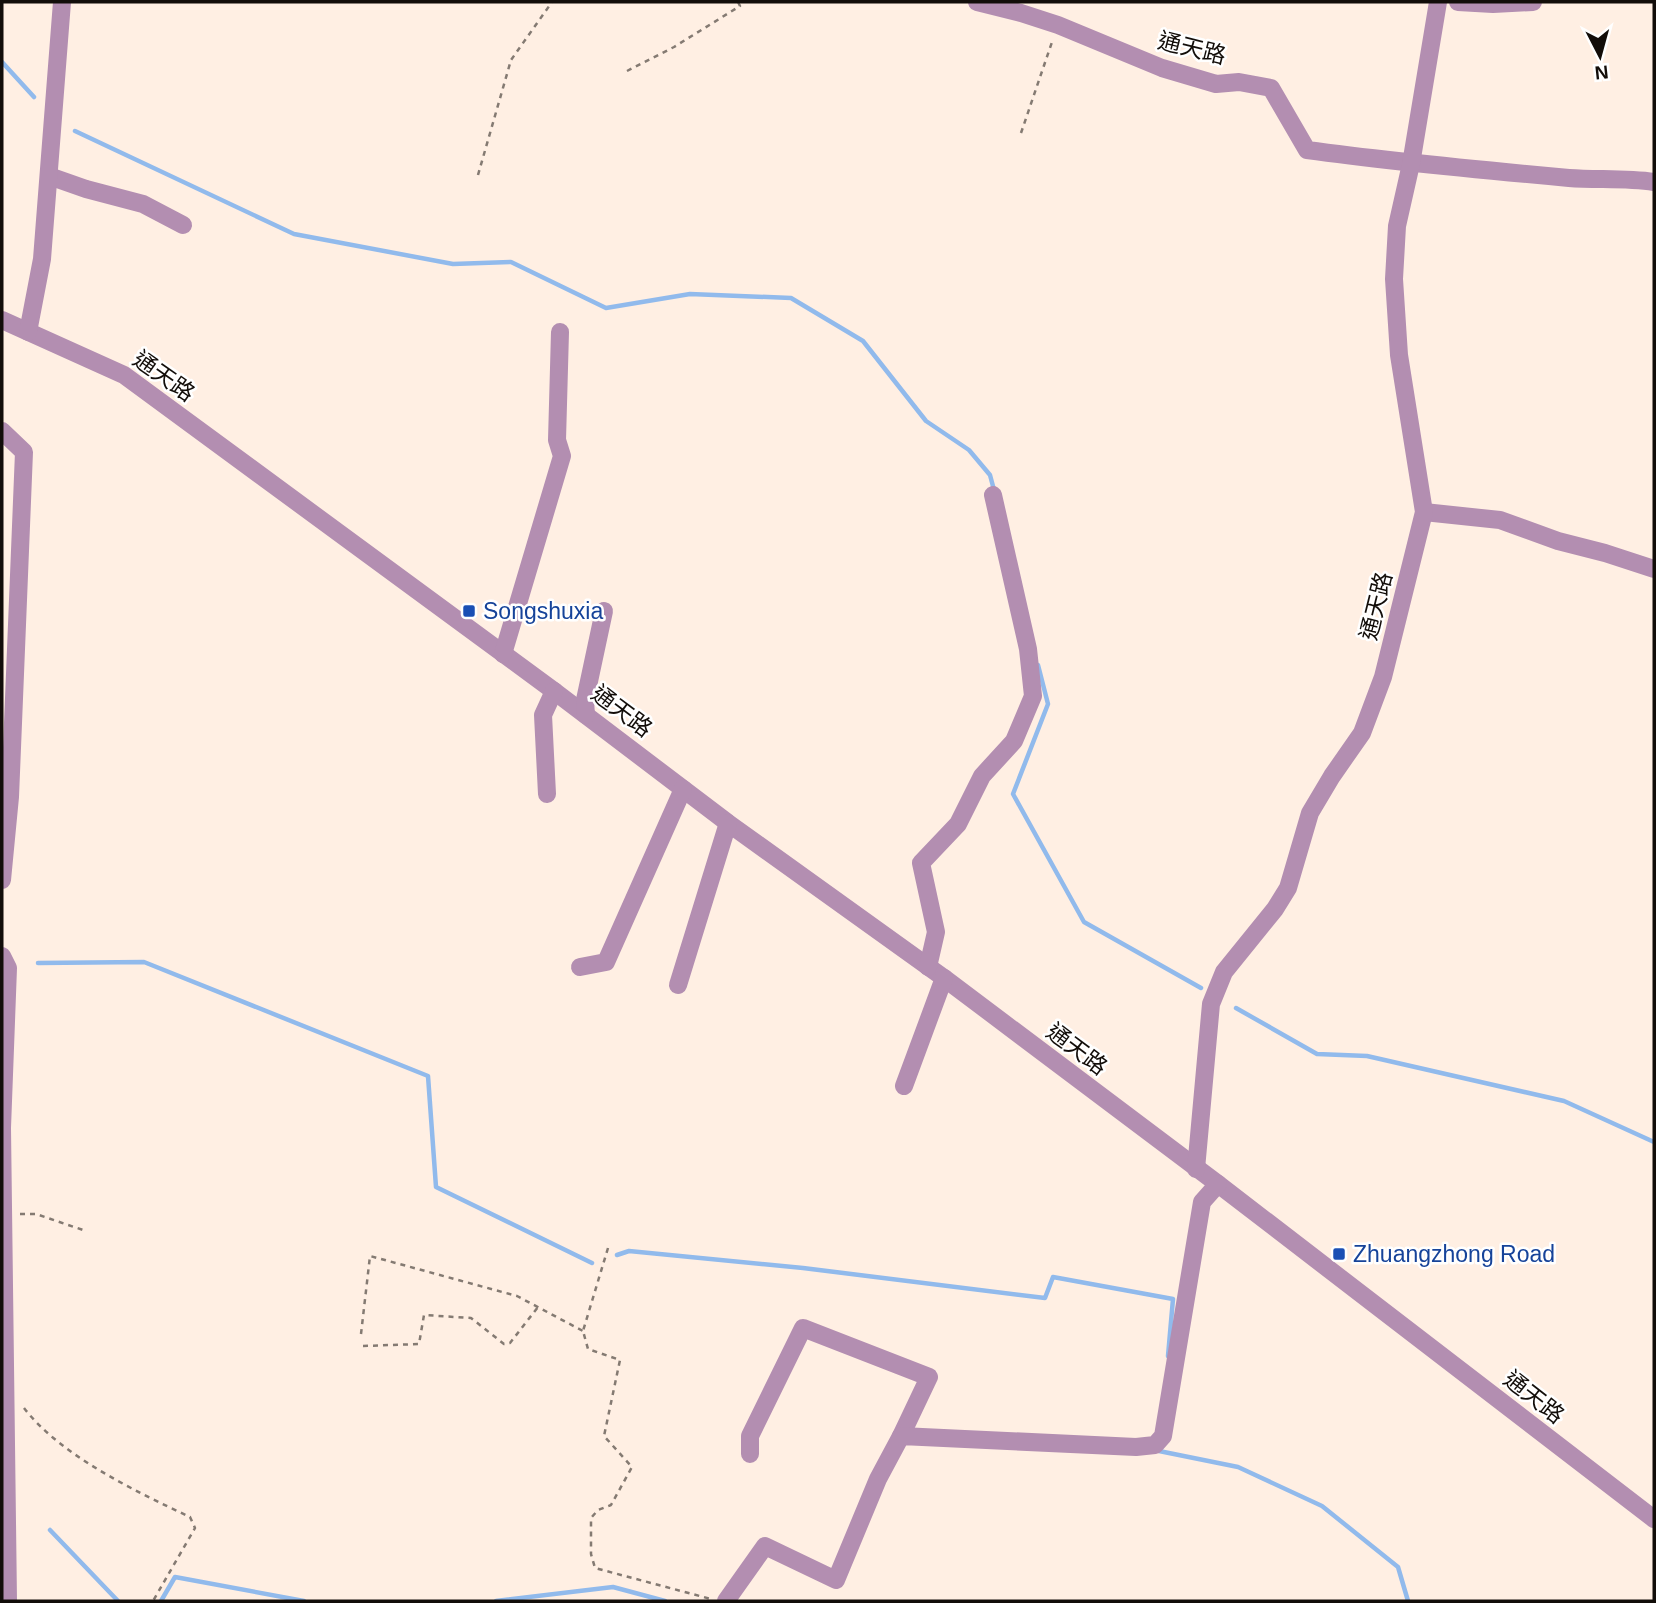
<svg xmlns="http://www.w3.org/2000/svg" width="1656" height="1603" viewBox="0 0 1656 1603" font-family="Arial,'Noto Sans TC',sans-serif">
<rect width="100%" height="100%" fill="#ffefe3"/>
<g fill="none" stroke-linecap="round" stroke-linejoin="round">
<g stroke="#91baec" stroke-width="4.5">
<path d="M2,62L34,97"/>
<path d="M75,131L294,234L453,264L511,262L606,308L690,294L791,298L863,341L926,421L969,450L990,475L994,490"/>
<path d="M1038,665L1048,704L1013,794L1084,922L1201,988"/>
<path d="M38,963L144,962L428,1076L436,1187L592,1263"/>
<path d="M1236,1008L1317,1054L1367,1056L1564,1101L1654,1142"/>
<path d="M617,1255L629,1251L803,1268L1045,1298L1053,1277L1173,1299L1168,1356"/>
<path d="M1159,1451L1238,1467L1322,1506L1398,1567L1408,1601"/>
<path d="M50,1530L118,1601"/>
<path d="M161,1601L175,1577L304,1601"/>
<path d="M496,1601L613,1587L665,1601"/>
</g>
<g stroke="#847a72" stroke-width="2.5" stroke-dasharray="5 5" stroke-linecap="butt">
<path d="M627,71L674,47L740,6L738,2"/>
<path d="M1021,133L1052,42"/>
<path d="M478,175L511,60L552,2"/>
<path d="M20,1214H36L83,1230"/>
<path d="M608,1248L583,1331L588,1349L620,1360L604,1436L632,1467L611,1505L598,1510L591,1518V1554L595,1568L711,1599"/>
<path d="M361,1334L370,1256L517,1296L583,1331"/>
<path d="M363,1346L419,1344L424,1315L471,1318L504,1344L510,1343L538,1307"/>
<path d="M24,1408C61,1456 135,1491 190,1517L195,1528L153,1601"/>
</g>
<g stroke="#b38eb1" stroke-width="18">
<path d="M977,2L1021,13L1058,25L1162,68L1216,84L1239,82L1271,88L1307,150C1394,162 1481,170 1569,178C1597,180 1626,178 1654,182"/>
<path d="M1458,2L1493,4L1533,2"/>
<path d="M49,176L86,189L143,204L183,225"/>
<path d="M2,320L124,375L554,691L728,823L944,978L1218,1184L1654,1519"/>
<path d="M28,332L42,259L62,2"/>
<path d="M2,431L24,452L10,797L2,880"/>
<path d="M1424,512L1500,520L1558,541L1605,553L1654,569"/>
<path d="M503,654L562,456L557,440L560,332"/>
<path d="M586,715L585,700L604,611"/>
<path d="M547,794L543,715L554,691"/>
<path d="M2,956L8,968L2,1128L8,1601"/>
<path d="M580,967L606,962L683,789"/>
<path d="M928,967L936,932L921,863L958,824L982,776L1014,741L1033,696L1028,649L993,495"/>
<path d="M678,985L728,823"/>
<path d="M904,1086L944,978"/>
<path d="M1196,1169L1211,1004L1224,972L1275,909L1288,888L1310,813L1332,776L1362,733L1383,677L1424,512L1399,355L1394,279L1397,226L1411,164L1438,2"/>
<path d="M750,1454V1436L803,1328L929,1377L901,1436"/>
<path d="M726,1601L765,1546L836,1580L878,1479L901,1436L1136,1447L1155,1445L1163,1436L1202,1202L1218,1184"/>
</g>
</g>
<g fill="#1a4fb4" stroke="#fff" stroke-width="2.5">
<rect x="462" y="604" width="14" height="14" rx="3.5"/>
<rect x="1332" y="1247" width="14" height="14" rx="3.5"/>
</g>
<g text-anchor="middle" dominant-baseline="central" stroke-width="5" stroke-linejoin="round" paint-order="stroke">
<g font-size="23" fill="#120d09" stroke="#fff">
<text transform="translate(1192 48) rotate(14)">通天路</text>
<text transform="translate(164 376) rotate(35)">通天路</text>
<text transform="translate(1376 606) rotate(-76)">通天路</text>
<text transform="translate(622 711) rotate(37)">通天路</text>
<text transform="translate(1077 1049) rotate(37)">通天路</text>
<text transform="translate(1534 1397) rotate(38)">通天路</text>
</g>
<g font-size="23" fill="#164399" stroke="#fff" text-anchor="start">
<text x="483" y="611">Songshuxia</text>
<text x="1353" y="1254">Zhuangzhong Road</text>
</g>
</g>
<rect width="1656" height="1603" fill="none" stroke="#120d09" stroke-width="7"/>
<g transform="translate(1600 56) rotate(174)" stroke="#ffffff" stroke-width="5" paint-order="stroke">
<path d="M0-5L12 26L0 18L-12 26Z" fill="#120d09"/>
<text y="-10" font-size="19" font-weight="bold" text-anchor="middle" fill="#120d09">N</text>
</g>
</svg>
